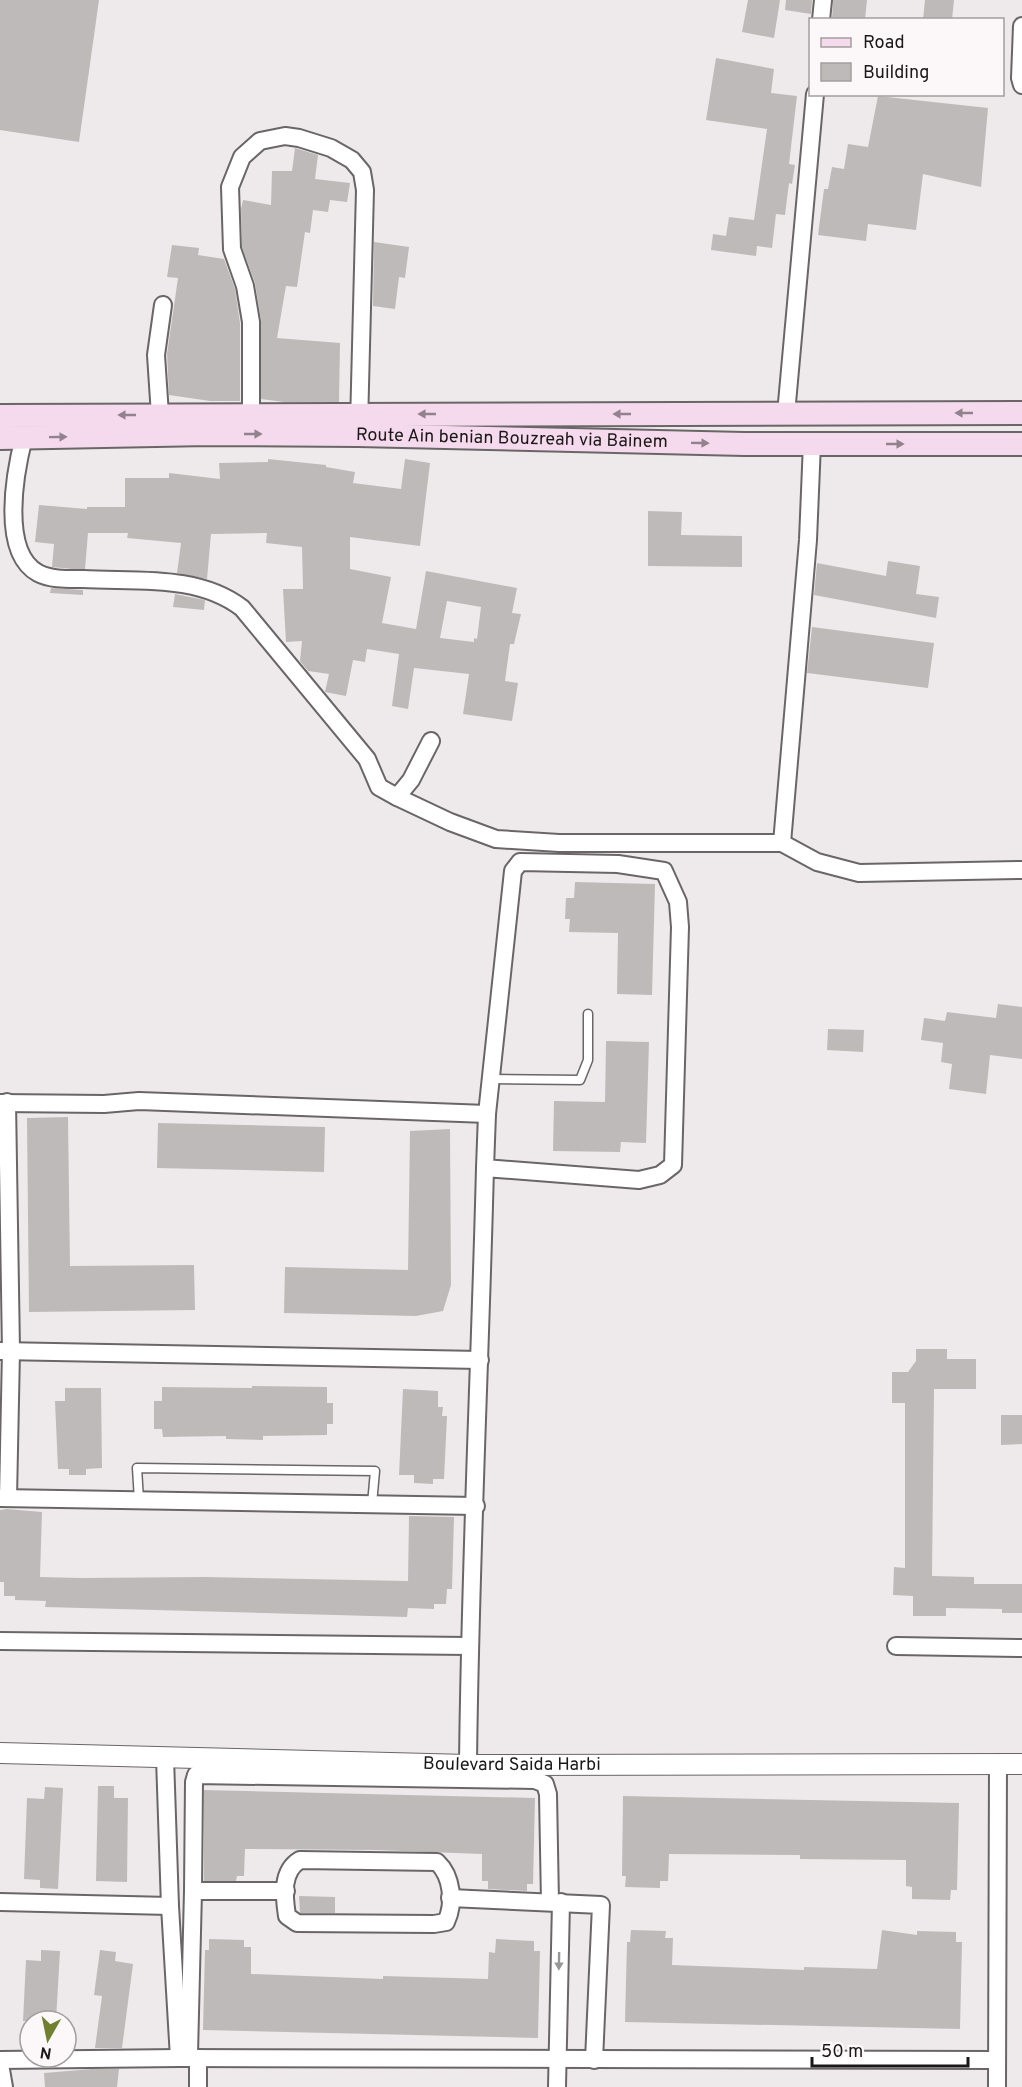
<svg xmlns="http://www.w3.org/2000/svg" width="1022" height="2087" viewBox="0 0 1022 2087" font-family="Overpass,sans-serif">
<rect width="100%" height="100%" fill="#eeeaeb"/>
<g fill="#bfbaba" fill-rule="evenodd">
<path d="M0,0H99L79,142L0,130Z"/>
<path d="M748,0H780L774,38L742,32Z"/>
<path d="M786,0H812L811,14L785,10Z"/>
<path d="M833,0H867L865,20H832Z"/>
<path d="M925,0H954L952,20H923Z"/>
<path d="M716,58L774,69L771,93L797,96L789,164L795,165L792,184L789,183L785,215L776,214L772,248L757,246L756,256L711,250L713,234L726,236L729,217L754,220L767,129L706,120Z"/>
<path d="M878,96L988,108L981,187L923,174L916,230L868,224L866,241L818,235L824,189H828L832,167L844,169L848,144L868,147Z"/>
<path d="M295,148L318,155L315,179L350,183L347,202L330,200L328,212L313,210L310,233L305,232L297,287L286,286L277,338L340,343L339,402H284L261,399V320L255,283L242,247L241,209L243,200L271,205L272,171H292Z"/>
<path d="M374,242L409,247L405,278L399,277L395,309L373,306Z"/>
<path d="M172,245L199,248L198,255L224,259L235,289L240,323V401H210L169,395L167,354L178,278L167,277Z"/>
<path d="M268,459L326,465V467L355,472L353,483L401,489L405,459L430,463L420,546L350,537V569L391,577L382,623L416,629L426,571L517,588L512,613L521,614L514,644H510L505,681L518,683L512,721L463,714L469,674L414,668L408,709L392,706L399,654L367,649L365,662L353,660L346,696L325,692L329,674L308,671L300,661L302,641L286,642L283,589H303L302,547L266,543L267,533L211,534L207,579L177,573L181,543L127,538L128,533H88L85,569H72L52,567L54,544L35,542L39,505L87,509V507H125V478H169V473L220,479L219,463L268,462ZM447,601L481,607L477,639L474,638V642L440,638Z"/>
<path d="M648,511L682,512L681,535L742,536V567L648,566Z"/>
<path d="M888,561L920,566L916,594L939,597L936,618L814,595L817,563L886,576Z"/>
<path d="M51,588L83,590V595L50,593Z"/>
<path d="M175,594L205,600L204,610L173,607Z"/>
<path d="M812,627L934,643L928,688L807,673Z"/>
<path d="M575,882L655,884L652,995L617,994L618,933L569,932L570,919H565L566,898H574Z"/>
<path d="M998,1004L1022,1007V1059L990,1055L986,1094L949,1089L952,1064L941,1062L943,1043L921,1040L924,1018L945,1021L947,1012L996,1018Z"/>
<path d="M828,1029L864,1030L863,1052L827,1050Z"/>
<path d="M606,1041L649,1042L646,1143L621,1142L620,1152L553,1151L554,1101L605,1102Z"/>
<path d="M68,1117L70,1266L194,1265L195,1310L29,1312L27,1118Z"/>
<path d="M158,1123L325,1127L324,1172L157,1168Z"/>
<path d="M450,1129L451,1285L443,1311L416,1316L284,1313L285,1267L408,1270L410,1131Z"/>
<path d="M916,1349H947V1359H976V1389H934L932,1576L974,1577V1584H1022V1613H1002V1609L946,1608V1616H913V1596L893,1595L894,1567L905,1568V1403H892V1372H908L916,1361Z"/>
<path d="M252,1386L327,1387V1403H333V1424H327V1435L263,1436V1440L226,1439V1436L163,1437L162,1429H154V1401H162V1387L252,1388Z"/>
<path d="M65,1388H101L102,1468L86,1469V1475H69V1469H58L55,1401H65Z"/>
<path d="M403,1389L438,1391V1407H443L442,1416H447L444,1479H433V1484L414,1483V1475H399Z"/>
<path d="M1001,1415H1022V1444L1001,1445Z"/>
<path d="M7,1509L42,1512L40,1577L81,1578L204,1577L408,1581L409,1516L454,1517L452,1589H447L446,1604H434V1609L408,1608L407,1617L45,1607L46,1601L15,1600V1596H4V1582H0V1510Z"/>
<path d="M98,1786H114V1798H128L127,1882L96,1881Z"/>
<path d="M45,1787L63,1788L58,1889L40,1888V1880L24,1879L27,1798L44,1799Z"/>
<path d="M204,1790L535,1798L533,1884H527V1891L488,1889V1881H482V1854L376,1850L245,1849L244,1876H237L236,1881H204Z"/>
<path d="M623,1796L959,1803L957,1890H951L950,1900L912,1899V1887L906,1886V1860L800,1859V1855L669,1854L668,1881H660V1888L625,1887L626,1876H622Z"/>
<path d="M299,1896L335,1897V1913H300Z"/>
<path d="M631,1930L666,1931L665,1938H673L672,1965L804,1970V1967L877,1969L882,1930L917,1935V1931L956,1932V1942H962L960,2029L625,2022L627,1942H630Z"/>
<path d="M209,1939L244,1940V1947H251V1974L383,1979V1976L488,1979L489,1952L495,1953L496,1939L534,1941V1951H540L538,2038L203,2030L205,1950H209Z"/>
<path d="M41,1950L60,1951L56,2021H23L26,1960L41,1961Z"/>
<path d="M100,1950L116,1952L115,1961L133,1964L122,2048H95L102,1996L94,1995Z"/>
<path d="M92,2069H119L117,2087H45L44,2073Z"/>
</g>
<g fill="none" stroke-linecap="round" stroke-linejoin="round">
<defs>
<g id="service">
<path d="M491,1079L580,1080L588,1060V1014"/>
<path d="M139,1500L137,1468L375,1471L372,1504"/>
</g>
<g id="minor">
<path d="M821,20L823,0"/>
<path d="M1022,26L1020,78L1022,85"/>
<path d="M786,414L815,94"/>
<path d="M160,415L156,355L163,305"/>
<path d="M251,415V322L245,286L232,249L230,187L242,157L260,141L285,136L299,138L331,148L352,160L362,172L365,190L359,425"/>
<path d="M24,437C15,472 0,552 38,573C51,580 69,579 83,579C136,582 198,574 242,608L367,759L379,787L397,797L411,780L431,741"/>
<path d="M812,443L808,540L782,843L817,862L859,873L1022,870"/>
<path d="M397,797L450,822L496,839L559,843H782"/>
<path d="M7,1102L11,1351L8,1498"/>
<path d="M0,1103L104,1104L139,1101L487,1114"/>
<path d="M0,1351L480,1360"/>
<path d="M0,1498L476,1506"/>
<path d="M0,1641L469,1646"/>
<path d="M896,1646L1022,1648"/>
<path d="M165,1758L170,1906L179,2058"/>
<path d="M468,1765C470,1566 480,1367 485,1168L487,1114L513,871L520,862L618,864L664,871L678,902L680,927L673,1165L660,1175L639,1180L485,1168"/>
<path d="M300,1860L437,1862C452,1876 455,1903 446,1922L434,1924L297,1923L287,1916C284,1896 281,1871 300,1860Z"/>
<path d="M193,1891L194,1782L196,1775L535,1780L545,1784L548,1794L550,1902"/>
<path d="M450,1898L601,1905L594,2060"/>
<path d="M0,1902L170,1906"/>
<path d="M189,2054L193,1891H286"/>
<path d="M198,2058V2087"/>
<path d="M0,2060L179,2058L997,2060"/>
<path d="M0,2064L4,2087"/>
<path d="M557,2087L561,1902"/>
<path d="M997,2087L998,1763"/>
</g>
<g id="tertiary">
<path id="s1" d="M0,1753L468,1765L1022,1764"/>
</g>
<g id="secondary">
<path d="M0,416L1022,413"/>
<path id="s2" d="M0,438L208,434L358,435L744,444H1022"/>
</g>
</defs>
<use href="#service" stroke="#6a6667" stroke-width="11"/>
<use href="#minor" stroke="#6a6667" stroke-width="20"/>
<use href="#tertiary" stroke="#6a6667" stroke-width="22"/>
<use href="#secondary" stroke="#6a6667" stroke-width="26"/>
<use href="#service" stroke="#fff" stroke-width="8"/>
<use href="#minor" stroke="#fff" stroke-width="16"/>
<use href="#tertiary" stroke="#fff" stroke-width="20"/>
<use href="#secondary" stroke="#f5d9ec" stroke-width="22"/>
</g>
<defs><path id="oneway-solid" d="M-6-.8H1V-3.2L6.5 0L1 3.2V.8H-6Z" transform="scale(1.5)"/></defs>
<g fill="#92828d">
<use href="#oneway-solid" transform="translate(964 413) rotate(180)"/>
<use href="#oneway-solid" transform="translate(427 414) rotate(180)"/>
<use href="#oneway-solid" transform="translate(622 414) rotate(-180)"/>
<use href="#oneway-solid" transform="translate(127 415) rotate(180)"/>
<use href="#oneway-solid" transform="translate(253 434)"/>
<use href="#oneway-solid" transform="translate(58 437) rotate(-1)"/>
<use href="#oneway-solid" transform="translate(700 443) rotate(1)"/>
<use href="#oneway-solid" transform="translate(895 444)"/>
</g>
<use fill="#989797" href="#oneway-solid" transform="translate(559 1961) rotate(91)"/>
<g text-anchor="middle" dominant-baseline="central" stroke-width="5" stroke-linejoin="round" paint-order="stroke">
<g font-size="18" fill="#1a1818" stroke="#fcf7f8">
<text stroke="none"><textPath href="#s2" startOffset="512">Route Ain benian Bouzreah via Bainem</textPath></text>
<text stroke="none"><textPath href="#s1" startOffset="512">Boulevard Saida Harbi</textPath></text>
</g>
</g>
<rect x="809" y="18" width="195" height="78" fill="#fcf7f8" stroke="#a29e9e" stroke-width="1.5"/>
<rect x="821" y="38" width="30" height="9" fill="#f5d9ec" stroke="#a29e9e" stroke-width="1.5"/>
<text x="863" y="48" font-size="18" fill="#1a1818">Road</text>
<rect x="821" y="63" width="30" height="18" fill="#bfbaba" stroke="#a29e9e" stroke-width="1.5"/>
<text x="863" y="78" font-size="18" fill="#1a1818">Building</text>
<g transform="translate(48 2039) rotate(189)"><circle r="28" fill="#fcf7f8" stroke="#a29e9e" stroke-width="1.5"/>
<path d="M0-4.5L10 22L0 15L-10 22Z" fill="#6f8130"/>
<text y="-9" font-size="16" font-weight="bold" text-anchor="middle" fill="#1a1818">N</text>
</g>
<path d="M812 2057v9h156v-9" fill="none" stroke="#1a1818" stroke-width="3"/>
<text x="821" y="2057" font-size="18" fill="#1a1818" stroke="#fcf7f8" stroke-width="4.5" paint-order="stroke">50 m</text>
</svg>
